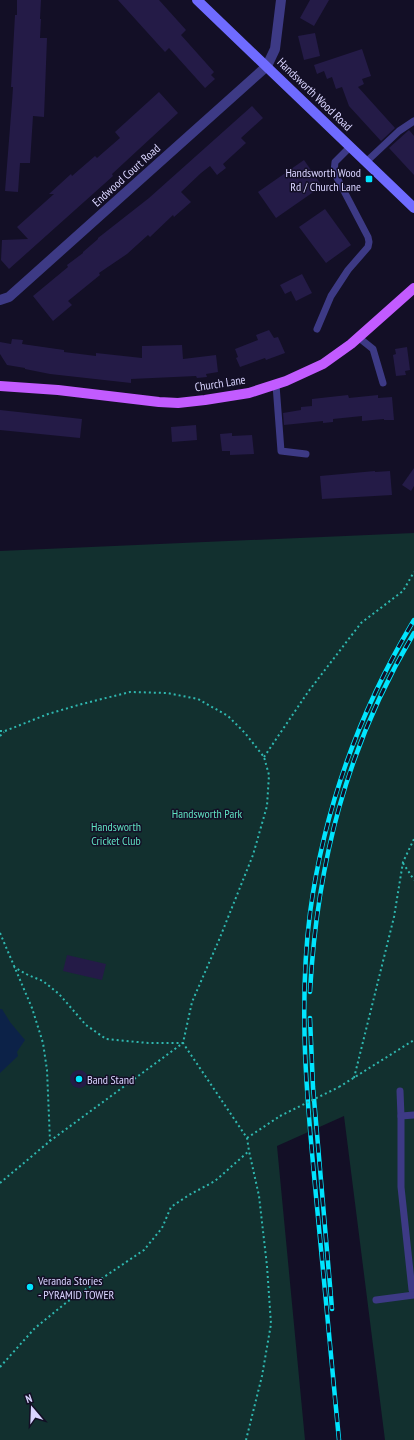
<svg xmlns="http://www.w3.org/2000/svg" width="414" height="1440" viewBox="0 0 414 1440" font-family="'PT Sans Narrow',sans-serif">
<rect width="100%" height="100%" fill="#130f26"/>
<path fill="#12302f" d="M414,533V1440H385L344,1116L277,1146L305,1440H0V551Z"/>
<path fill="#0c2248" d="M0,1009H2L10,1022L25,1040L17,1052L18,1056L0,1073Z"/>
<g fill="#241b47">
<path d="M17,0H41L40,19H41L40,38H47L44,117L33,116L30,163H20L18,192L5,191L12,102L13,87H11L15,15H17Z"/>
<path d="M118,0H159L186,30L181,35L214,72L211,75L215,79L205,88L169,48L165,52Z"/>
<path d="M310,0H329L314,26L300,18Z"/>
<path d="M315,33L320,56L304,60L298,36Z"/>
<path d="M362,49L371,76L362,79L364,84L358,87L395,128L381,141L349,106L342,87L336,89L332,77L327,79L324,71L317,74L314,65Z"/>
<path d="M159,92L178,113L112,174L113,176L9,269L1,260L2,240L28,239L17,227L54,194H49L71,174L72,176L95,156L97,158L120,138L115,132Z"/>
<path d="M252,106L263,118L241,138L246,143L223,164L226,168L217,175L210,166L201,173L181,192L191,202L174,217L173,215L150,237L148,235L127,254L99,273L100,275L68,301L72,305L53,321L33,296L68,267L67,265L83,253V252L98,239V238L149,198Z"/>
<path d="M409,130L414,136V175L389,148Z"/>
<path d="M304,160L322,186L276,218L258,192Z"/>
<path d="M325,209L351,245L326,263L299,227Z"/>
<path d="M302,274L312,293L296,301L291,291L285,294L280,285Z"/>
<path d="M269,330L274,338L278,337L285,353L266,360L265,358L240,367L236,358L238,357L235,349L258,340L256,335Z"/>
<path d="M12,339L23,340L22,344L64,350V352L96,356V353L142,358V346L182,345L183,359L216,355L218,372L206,374L207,377L197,378L196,376L131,379V383L50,374L25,369V368L7,365L0,354V342L11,344Z"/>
<path d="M407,347L410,370L405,371L406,375L396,376L393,355L396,354L395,349Z"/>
<path d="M348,395L349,398L378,395V398L392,397L394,420H384V419L362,421V416L333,419V422L323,423V421L284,425L283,413L301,410V407L312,406V399Z"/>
<path d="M0,410L82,419L80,438L0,430Z"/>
<path d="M196,425L197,440L172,442L171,427Z"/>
<path d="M232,433V436L252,435L254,454L230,455V451H222L220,434Z"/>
<path d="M414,468V486L411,491L402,485Z"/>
<path d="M375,471V472L390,471L392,495L322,499L320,476Z"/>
<path d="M67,955L106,964L102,980L63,971Z"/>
<circle cx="79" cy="1079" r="9"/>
</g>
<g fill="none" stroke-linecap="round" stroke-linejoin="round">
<g stroke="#2fb8b0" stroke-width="2" stroke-dasharray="2 3" stroke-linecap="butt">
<path d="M0,731H5L48,714L82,704L130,692L167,693L198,699L228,716L245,733L264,757L269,775L267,806L253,855L219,940L192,1002L183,1043L247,1138L249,1151L259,1196L267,1266L271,1324L262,1376L246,1440"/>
<path d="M0,736L4,732"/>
<path d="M264,757L308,692L361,623L403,591L414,572"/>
<path d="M403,863L414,880"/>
<path d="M0,933L32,1008L43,1043L47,1070L50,1141"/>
<path d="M354,1078L394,917L403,862L414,839"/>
<path d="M339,1087L414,1040"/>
<path d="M247,1138L280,1116"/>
<path d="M0,1183L50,1141L183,1043H148L106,1039L86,1025L59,994L43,981L28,975L14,967"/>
<path d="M0,1367L35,1328L67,1302L144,1250L162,1228L171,1207L189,1195L215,1181L249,1151"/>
</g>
<g stroke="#3d3a85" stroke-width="7">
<path d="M366,162L399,131L414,121"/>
<path d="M317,329L331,296L348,270L368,247L369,242L368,237L334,172L335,162L350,147"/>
<path d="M358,337L373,349L383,383"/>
<path d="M276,385L281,451L306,454"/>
<path d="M400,1091L401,1116"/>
<path d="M414,1115L401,1116V1187L412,1290L414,1291"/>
<path d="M376,1300L414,1295"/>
</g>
<path stroke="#3d3a85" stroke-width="10" d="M0,300L9,297L267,66L275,49L281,0"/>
<path stroke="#6f6bff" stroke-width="10" d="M197,0L414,208"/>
<path stroke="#c25bff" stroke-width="10" d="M0,386L58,390L159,402L178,403L205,400L249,393L286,381L323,364L351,344L414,288"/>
<defs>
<g id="rail">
<path d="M310,992C317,862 347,746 414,633"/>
<path d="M310,1018L313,1087L332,1309"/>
<path d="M339,1440C331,1359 324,1277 316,1196C307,1102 298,1007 310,913C324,809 360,710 414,620"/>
</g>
</defs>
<use href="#rail" stroke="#00e5ff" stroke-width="4.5"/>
<use href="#rail" stroke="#130f26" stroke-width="3" stroke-dasharray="9" stroke-linecap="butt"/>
<path stroke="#2fb8b0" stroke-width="2" stroke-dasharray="2 3" stroke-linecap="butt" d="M280,1116L339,1087"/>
</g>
<g fill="#00e5ff" stroke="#130f26" stroke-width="1.5">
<rect x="365" y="175" width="8" height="8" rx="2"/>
<circle cx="79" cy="1079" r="4"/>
<circle cx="30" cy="1287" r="4"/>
</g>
<g text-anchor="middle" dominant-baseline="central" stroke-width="3" stroke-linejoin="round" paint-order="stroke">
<g font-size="12" fill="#d9d4ff" stroke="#130f26">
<text transform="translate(315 94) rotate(44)">Handsworth Wood Road</text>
<text transform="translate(126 175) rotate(-42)">Endwood Court Road</text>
<text transform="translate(220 383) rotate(-9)">Church Lane</text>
</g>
<g font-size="12" fill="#d9d4ff" stroke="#130f26" text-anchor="start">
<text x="361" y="172" text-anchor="end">Handsworth Wood<tspan x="361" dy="14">Rd / Church Lane</tspan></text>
<text x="87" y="1079">Band Stand</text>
<text x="38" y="1280">Veranda Stories<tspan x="38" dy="14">- PYRAMID TOWER</tspan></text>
</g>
<g font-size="12" fill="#5fe0c0" stroke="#130f26">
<text x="207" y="813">Handsworth Park</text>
<text x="116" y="826">Handsworth<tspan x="116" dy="14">Cricket Club</tspan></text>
</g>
</g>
<g transform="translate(32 1408) rotate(341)" stroke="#130f26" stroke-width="3" paint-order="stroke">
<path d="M0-3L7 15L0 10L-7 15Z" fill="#d9d4ff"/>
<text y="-6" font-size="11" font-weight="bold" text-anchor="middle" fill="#d9d4ff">N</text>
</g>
</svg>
